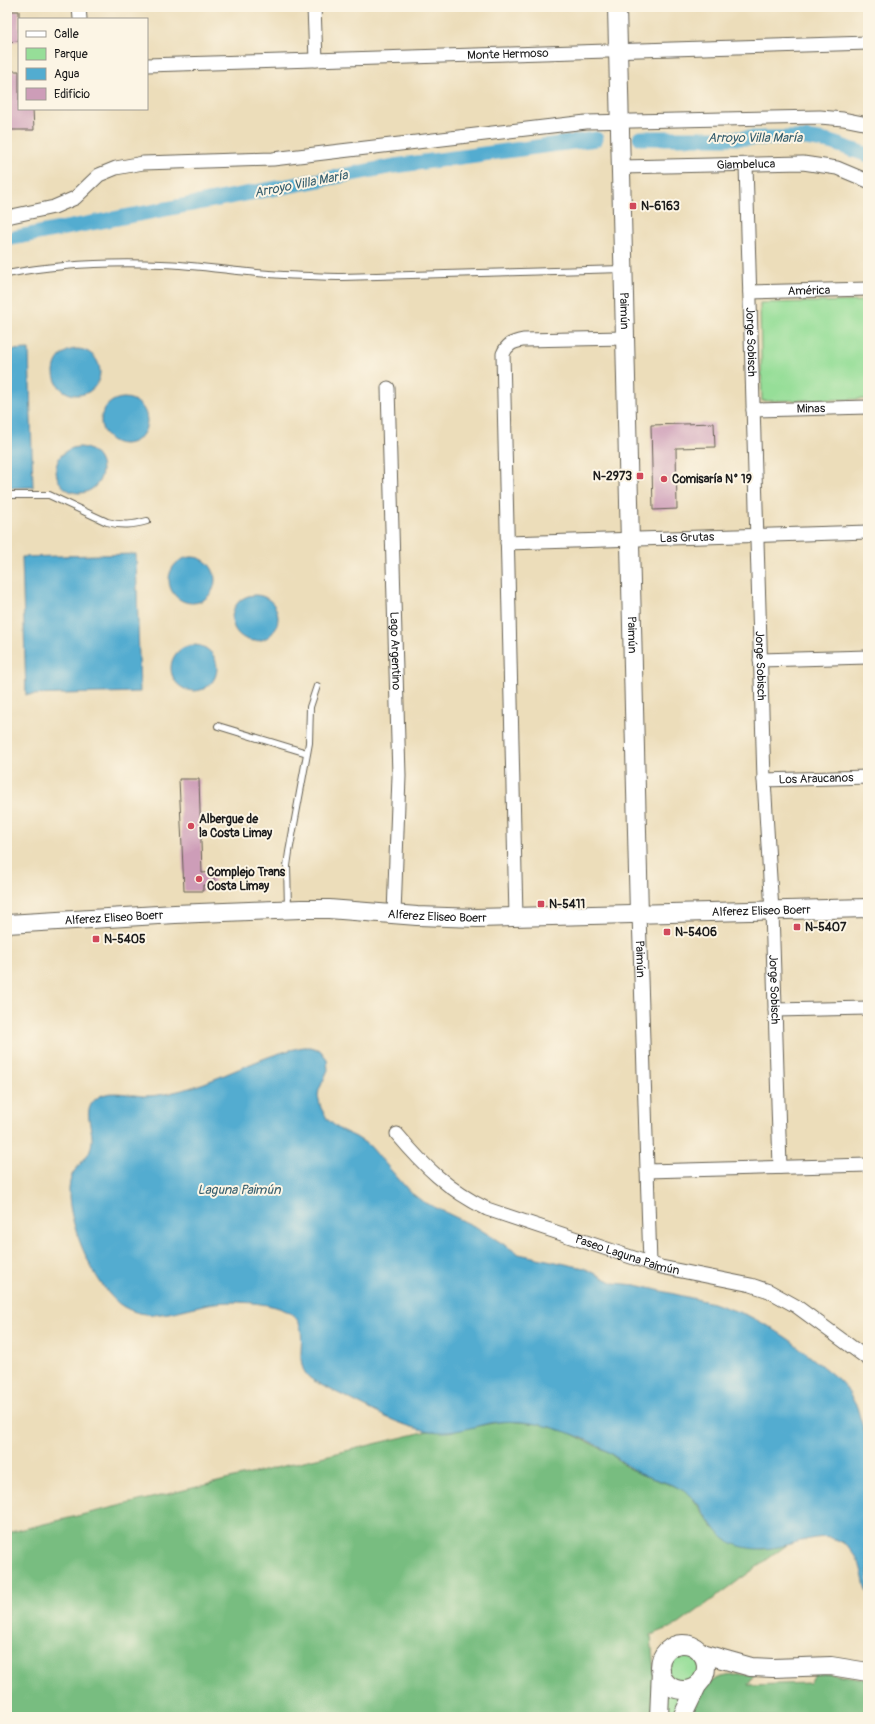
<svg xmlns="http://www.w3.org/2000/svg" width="875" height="1724" viewBox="0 0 875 1724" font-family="Pangolin,sans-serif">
<rect width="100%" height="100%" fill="#fcf5e5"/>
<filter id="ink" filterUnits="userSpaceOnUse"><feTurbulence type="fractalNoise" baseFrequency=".025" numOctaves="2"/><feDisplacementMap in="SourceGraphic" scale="8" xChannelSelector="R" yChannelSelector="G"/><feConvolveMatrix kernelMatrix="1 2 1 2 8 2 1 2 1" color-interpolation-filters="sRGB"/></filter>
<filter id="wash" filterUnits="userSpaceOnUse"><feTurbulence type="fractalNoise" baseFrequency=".012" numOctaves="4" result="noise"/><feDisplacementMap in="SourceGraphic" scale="16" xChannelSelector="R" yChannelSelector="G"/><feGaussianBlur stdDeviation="0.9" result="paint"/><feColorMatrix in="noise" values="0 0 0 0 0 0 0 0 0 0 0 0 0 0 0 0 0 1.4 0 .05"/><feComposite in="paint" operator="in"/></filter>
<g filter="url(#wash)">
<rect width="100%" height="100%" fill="#ecddba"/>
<g fill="#96de98" stroke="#597d5a">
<path d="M868,301V399L762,401L760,303Z"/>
<circle cx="683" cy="1667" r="16"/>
<path d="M665,1687L675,1692L689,1694L677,1717H663Z"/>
</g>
<g fill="#78bd80" stroke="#4a6c4e">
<path d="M507,1421L540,1424L568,1432L608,1452L630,1469L642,1475L680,1488L691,1496L714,1528L761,1549L787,1545L679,1624L651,1635L654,1673V1717H7V1533L428,1431C456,1433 480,1424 507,1421Z"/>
<path d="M816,1672L868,1679V1717H688C711,1677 708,1676 754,1674L748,1685L810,1683Z"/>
</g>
<g fill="#52acd0" stroke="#376476">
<path d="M29,349L33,487L7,488V350Z"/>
<circle cx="77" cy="372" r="23"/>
<circle cx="124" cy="421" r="23"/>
<circle cx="79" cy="470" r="23"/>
<path d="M136,554L140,692L26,695L22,557Z"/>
<circle cx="192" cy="580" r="23"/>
<circle cx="255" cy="618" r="23"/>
<circle cx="194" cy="668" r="23"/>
<path d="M303,1047H310L320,1050L327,1059L328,1070L319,1090L318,1096L321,1108L328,1120L339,1129L356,1137L370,1146L410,1192L422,1201L478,1228L519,1254L584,1268L614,1283L636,1285L713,1303L747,1315L770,1327L790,1340L839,1380L846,1388L857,1407L868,1445V1593L866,1591C863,1580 862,1568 857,1558C836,1524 807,1541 778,1547C763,1550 747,1550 732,1543C711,1533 706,1508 688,1494C673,1482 655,1481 639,1473C629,1468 621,1460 611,1454C597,1444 580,1436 563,1431C540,1423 515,1419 490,1423C475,1426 460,1432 444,1432C410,1432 380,1414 350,1399C338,1393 326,1388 314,1381C284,1364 321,1323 282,1309C263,1302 234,1301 215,1303C184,1307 154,1324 124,1307C95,1291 58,1207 72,1175C78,1163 91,1157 92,1141C93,1126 81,1110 97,1098C109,1089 130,1095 143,1096C152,1096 161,1095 170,1093C216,1084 256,1056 303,1047Z"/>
</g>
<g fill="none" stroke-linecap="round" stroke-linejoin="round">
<g stroke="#52acd0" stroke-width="15">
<path d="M640,138H806L830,142L868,155"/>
<path d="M7,239L394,166L596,139"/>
</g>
</g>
<g id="blocks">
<g fill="#cd9db8">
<path d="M7,11H19V41L7,42Z"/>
<path d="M7,71H19V109H33L34,130H7Z"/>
<path d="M714,423L715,447L676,448L677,509L653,510L651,425Z"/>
<path d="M179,779H199L202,873L214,872V885H203V891H184Z"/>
</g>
</g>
</g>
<g filter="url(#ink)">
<use href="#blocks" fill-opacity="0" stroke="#656053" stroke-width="1"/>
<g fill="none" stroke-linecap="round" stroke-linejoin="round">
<defs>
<g id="lane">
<path d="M7,274C58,264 109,262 161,264C193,265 225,270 257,273C285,276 313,276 342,277L622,269"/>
<path d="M7,495H49L107,522C122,526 133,525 147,521"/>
<path d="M218,726L307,753"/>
<path d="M288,908L287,866L289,852L309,743L310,707L317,686"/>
</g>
<g id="street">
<path d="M79,7L80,19"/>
<path d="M314,7L316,60"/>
<path id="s1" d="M147,65L868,43"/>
<path id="s2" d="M746,165L764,780L772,911L780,1167"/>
<path id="s3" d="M621,167L803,163L837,168L868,181"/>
<path d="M7,217L54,207L75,198L99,175L116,168L143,163L273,159L586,122L820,117L843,119L868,124"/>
<path id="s4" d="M750,292L868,289"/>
<path id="s5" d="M388,388L399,776L394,914"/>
<path id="s6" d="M753,410L868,407"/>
<path id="s7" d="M507,543L868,532"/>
<path d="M760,660L868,657"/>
<path id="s8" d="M764,780L868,777"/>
<path id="s9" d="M639,914L650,1264"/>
<path d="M516,917L503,354C507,344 513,342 523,340L625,338"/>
<path d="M775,1010L868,1008"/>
<path id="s10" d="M397,1134C424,1166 448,1190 487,1209L661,1267L751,1285L769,1291L796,1306L868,1359"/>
<path d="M647,1171L868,1165"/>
</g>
<g id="secondary">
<path id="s11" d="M617,7L639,914"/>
<path id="s12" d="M7,924L175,914L301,909H329L417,916L477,918L868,908"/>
<circle cx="683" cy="1667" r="23"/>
<path d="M701,1653L751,1667L773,1668L831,1666L868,1672"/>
<path d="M659,1717L661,1669"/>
<path d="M682,1717L698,1684"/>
</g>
</defs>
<use href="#lane" stroke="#656053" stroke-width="8"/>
<use href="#street" stroke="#656053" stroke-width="15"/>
<use href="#secondary" stroke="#656053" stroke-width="20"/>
<use href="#lane" stroke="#fff" stroke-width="6"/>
<use href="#street" stroke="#fff" stroke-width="13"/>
<use href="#secondary" stroke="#fff" stroke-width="18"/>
</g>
</g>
<g fill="#d1495b" stroke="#fcf5e5" stroke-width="1.5">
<rect x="629" y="202" width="8" height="8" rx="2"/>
<rect x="636" y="472" width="8" height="8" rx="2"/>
<circle cx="664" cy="479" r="4"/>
<circle cx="191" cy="826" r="4"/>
<circle cx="199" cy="879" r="4"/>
<rect x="537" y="900" width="8" height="8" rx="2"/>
<rect x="793" y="923" width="8" height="8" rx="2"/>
<rect x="663" y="928" width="8" height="8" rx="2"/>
<rect x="92" y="935" width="8" height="8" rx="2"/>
</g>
<g text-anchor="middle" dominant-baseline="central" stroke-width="4" stroke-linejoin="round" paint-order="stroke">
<g font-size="12" fill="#1c1c1c" stroke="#fcf5e5">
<text stroke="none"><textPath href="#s1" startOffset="361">Monte Hermoso</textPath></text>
<text stroke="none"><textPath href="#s3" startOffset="125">Giambeluca</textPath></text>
<text stroke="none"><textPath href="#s4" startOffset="59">América</textPath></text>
<text stroke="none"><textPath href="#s11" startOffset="304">Paimún</textPath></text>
<text stroke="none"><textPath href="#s2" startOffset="177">Jorge Sobisch</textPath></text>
<text stroke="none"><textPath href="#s6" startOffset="58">Minas</textPath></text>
<text stroke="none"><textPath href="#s7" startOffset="180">Las Grutas</textPath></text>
<text stroke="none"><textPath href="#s11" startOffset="628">Paimún</textPath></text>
<text stroke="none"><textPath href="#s5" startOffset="263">Lago Argentino</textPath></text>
<text stroke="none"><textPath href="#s2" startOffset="501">Jorge Sobisch</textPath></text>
<text stroke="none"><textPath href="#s8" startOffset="52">Los Araucanos</textPath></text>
<text stroke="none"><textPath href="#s12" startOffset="755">Alferez Eliseo Boerr</textPath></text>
<text stroke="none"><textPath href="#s12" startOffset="431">Alferez Eliseo Boerr</textPath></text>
<text stroke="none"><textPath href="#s12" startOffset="107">Alferez Eliseo Boerr</textPath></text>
<text stroke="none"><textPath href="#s9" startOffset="45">Paimún</textPath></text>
<text stroke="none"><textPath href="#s2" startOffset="825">Jorge Sobisch</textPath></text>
<text stroke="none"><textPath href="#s10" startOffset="266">Paseo Laguna Paimún</textPath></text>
</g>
<g font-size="12" font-weight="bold" fill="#1c1c1c" stroke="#fcf5e5" text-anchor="start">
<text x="641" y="206">N-6163</text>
<text x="632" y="476" text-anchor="end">N-2973</text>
<text x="672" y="479">Comisaría N° 19</text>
<text x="199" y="819">Albergue de<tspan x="199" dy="14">la Costa Limay</tspan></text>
<text x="207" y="872">Complejo Trans<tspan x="207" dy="14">Costa Limay</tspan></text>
<text x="549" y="904">N-5411</text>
<text x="805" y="927">N-5407</text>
<text x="675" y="932">N-5406</text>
<text x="104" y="939">N-5405</text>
</g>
<g font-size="13" font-style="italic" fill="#345d6d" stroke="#fcf5e5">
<text x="755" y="138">Arroyo Villa María</text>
<text transform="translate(301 184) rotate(-11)">Arroyo Villa María</text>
<text x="239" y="1190">Laguna Paimún</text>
</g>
</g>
<rect width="875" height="1724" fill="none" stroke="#fcf5e5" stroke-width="24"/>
<rect x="18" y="18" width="130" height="92" fill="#fcf5e5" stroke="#a29e95"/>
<rect x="26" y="31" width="20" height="6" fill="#ffffff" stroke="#a29e95"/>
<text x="54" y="38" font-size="12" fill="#1c1c1c">Calle</text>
<rect x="26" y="48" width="20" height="12" fill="#96de98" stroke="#a29e95"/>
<text x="54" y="58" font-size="12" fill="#1c1c1c">Parque</text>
<rect x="26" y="68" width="20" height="12" fill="#52acd0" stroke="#a29e95"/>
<text x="54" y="78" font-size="12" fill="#1c1c1c">Agua</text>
<rect x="26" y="88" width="20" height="12" fill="#cd9db8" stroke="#a29e95"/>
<text x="54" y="98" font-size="12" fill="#1c1c1c">Edificio</text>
</svg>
